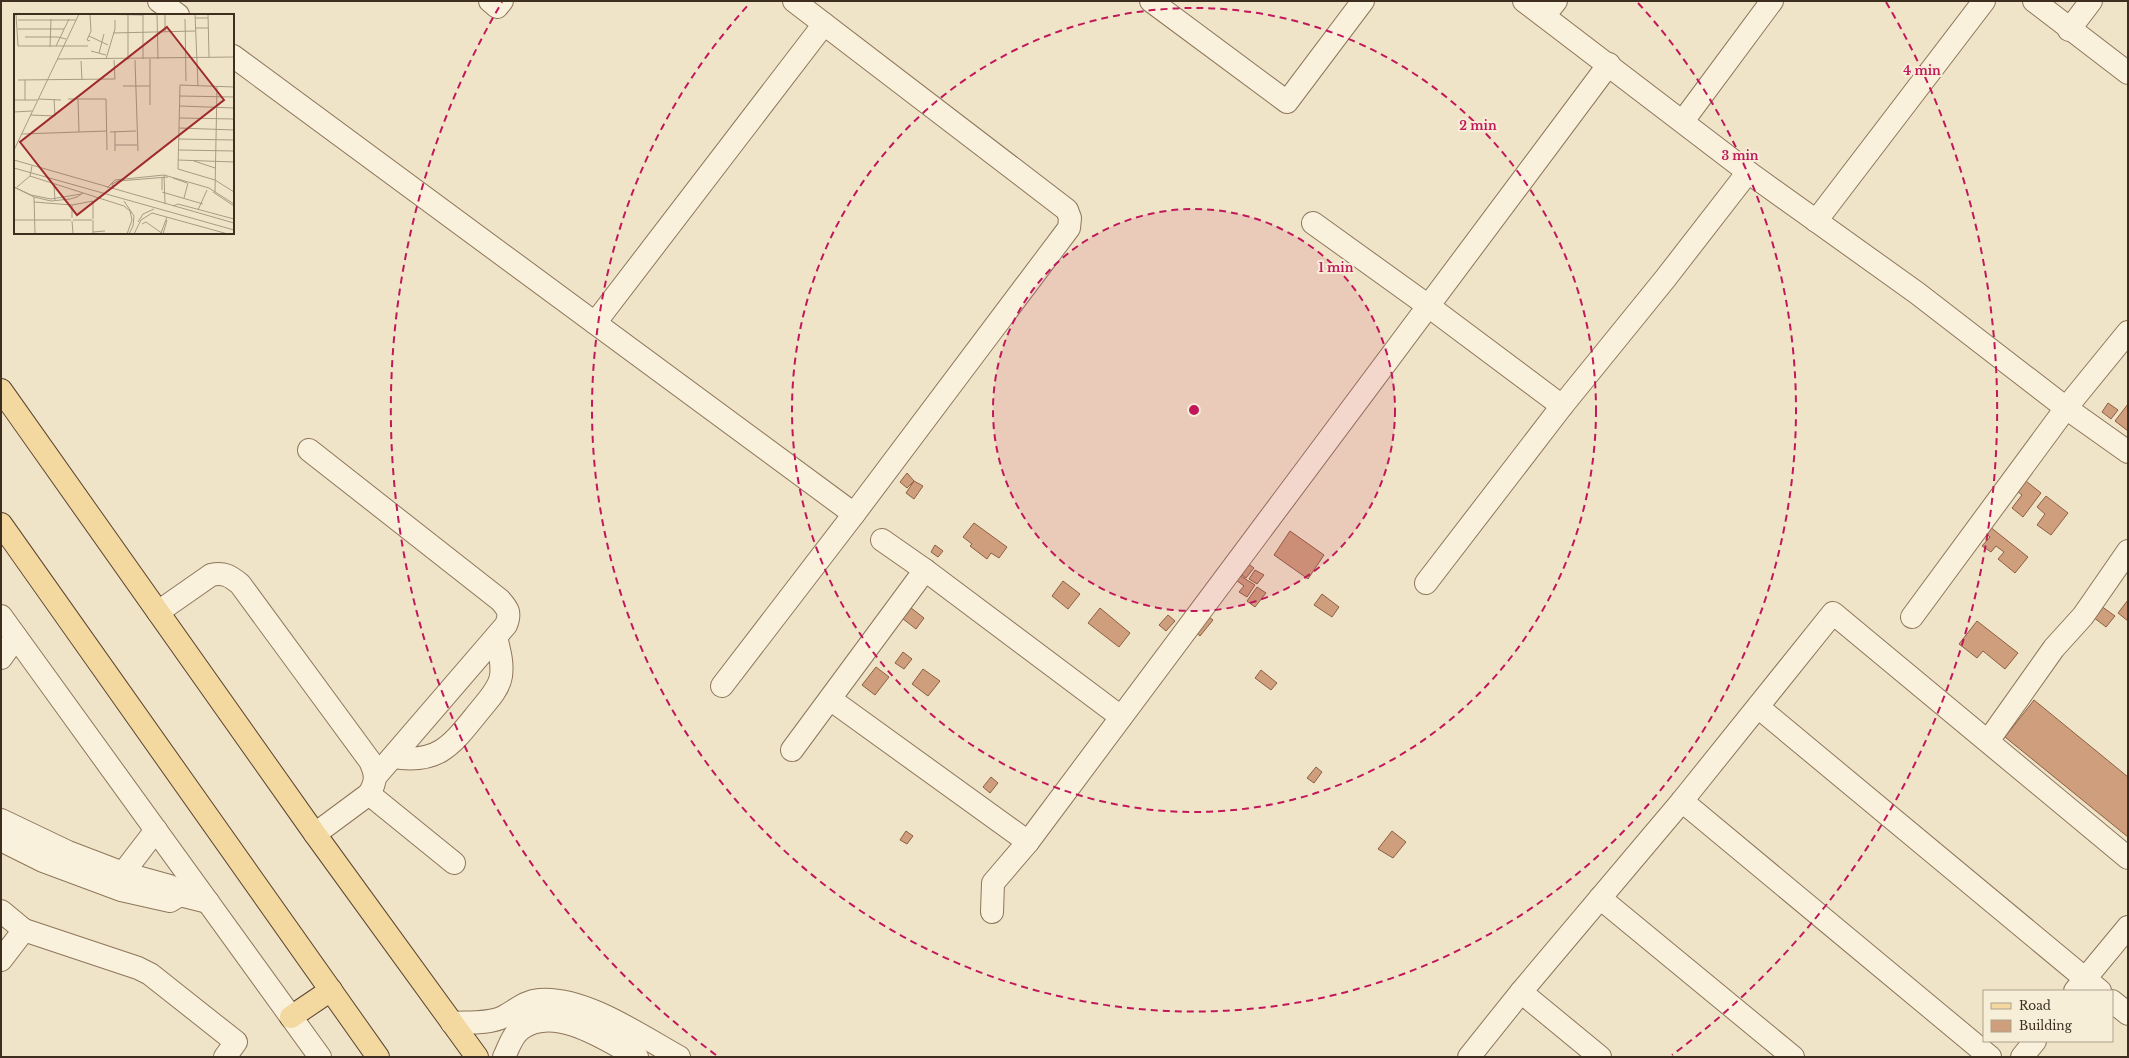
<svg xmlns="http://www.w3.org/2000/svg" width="2129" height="1058" viewBox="0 0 2129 1058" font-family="'Libre Baskerville',serif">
<rect width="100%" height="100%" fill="#f0e4c8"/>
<g fill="#cf9f7d" stroke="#8d5f41">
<path d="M2108,403L2118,410L2111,419L2102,412Z"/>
<path d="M2128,404V431L2115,421Z"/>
<path d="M907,473L914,481L907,488L900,482Z"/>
<path d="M2021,477L2041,493L2023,517L2012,508L2022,495L2013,488Z"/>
<path d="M914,481L923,486L914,499L906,493Z"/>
<path d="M2046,496L2068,513L2051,535L2037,525L2045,514L2037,507Z"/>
<path d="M974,523L1007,547L999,558L991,553L987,559L970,546L972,544L963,537Z"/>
<path d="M1989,526L2028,557L2015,573L1998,559L2004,552L1996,546L1991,552L1982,546L1990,537L1984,532Z"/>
<path d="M1290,531L1324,555L1308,579L1274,555Z"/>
<path d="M935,545L943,551L938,557L931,552Z"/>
<path d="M1243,560L1254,568L1246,578L1235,570Z"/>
<path d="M1255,570L1264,575L1257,584L1249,579Z"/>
<path d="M1239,575L1255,585L1247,597L1239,592L1244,586L1236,580Z"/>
<path d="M1063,581L1080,594L1068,609L1052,596Z"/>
<path d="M1257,587L1266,593L1255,607L1247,601Z"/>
<path d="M1322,594L1339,607L1332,617L1314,605Z"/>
<path d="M2128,600V621L2118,613Z"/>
<path d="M906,604L924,618L916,629L898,615Z"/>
<path d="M2101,606L2115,616L2106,627L2093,617Z"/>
<path d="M1100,608L1130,633L1119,647L1088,623Z"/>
<path d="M1204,613L1213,620L1200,636L1192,629Z"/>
<path d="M1168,615L1175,621L1166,631L1159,625Z"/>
<path d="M1977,621L2018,653L2005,669L1983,651L1977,658L1959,644Z"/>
<path d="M903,652L912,659L904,669L895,663Z"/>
<path d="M876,667L889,677L875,695L862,685Z"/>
<path d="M923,669L940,681L928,696L912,684Z"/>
<path d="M1261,670L1277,683L1271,690L1255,678Z"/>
<path d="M2034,700L2128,777V837L2005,737Z"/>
<path d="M1316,767L1322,772L1314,783L1307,778Z"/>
<path d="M991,777L998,783L990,793L983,787Z"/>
<path d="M906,831L913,836L907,844L900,840Z"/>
<path d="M1392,831L1406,842L1393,858L1378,849Z"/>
</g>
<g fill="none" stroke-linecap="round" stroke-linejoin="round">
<defs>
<g id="minor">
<path d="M159,1L178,15"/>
<path d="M490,1L497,7L502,1"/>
<path d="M1151,1L1287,102L1363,1"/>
<path d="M1524,1L1748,172L1917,293L2066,408L2128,452"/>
<path d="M2034,1L2128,73"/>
<path d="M1544,16L1556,1"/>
<path d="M2069,30L2091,1"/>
<path d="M233,56L854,514"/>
<path d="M1683,121L1772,1"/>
<path d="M1816,221L1984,1"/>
<path d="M1313,223L1427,305L1562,406"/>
<path d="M595,323L824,24"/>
<path d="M309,450L500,600C508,609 511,613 506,625L376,776"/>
<path d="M882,540L925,570L1121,717"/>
<path d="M1426,583L1562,406L1665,279L1748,172"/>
<path d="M158,612L211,575C224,572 230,576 240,584L370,761C376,774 377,781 369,794L315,834"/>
<path d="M1,616L320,1057"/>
<path d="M1912,617L2066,408L2128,332"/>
<path d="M1,658L16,637"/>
<path d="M722,686L854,514L1069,228L1070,218L1067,210L794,1"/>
<path d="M830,699L1028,842"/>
<path d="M1758,707L2100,991"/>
<path d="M1988,741L2054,648L2083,616L2128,551"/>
<path d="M792,750L925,570"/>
<path d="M393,757C440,765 453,743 480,710C488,700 499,689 501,676C503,662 499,650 496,637"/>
<path d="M369,794L454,863"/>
<path d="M1682,801L1990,1057"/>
<path d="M1,820L68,852L123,873L170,886L180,895L208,902"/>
<path d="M1,840L43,861L121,890L170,901L180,895"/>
<path d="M123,873L156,830"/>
<path d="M1600,898L1793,1057"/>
<path d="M1,911L24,930L138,968L150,974L236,1042L225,1057"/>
<path d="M992,912L993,883L1028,842L1609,64"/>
<path d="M1,960L24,930"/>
<path d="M2075,991L2128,927"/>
<path d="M1521,992L1600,1057"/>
<path d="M2112,1001L2128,1014"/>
<path d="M452,1023C467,1022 489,1024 503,1017C515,1011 525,1001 539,1000C584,996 641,1036 679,1057"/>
<path d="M504,1057C509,1047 512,1035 521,1029C554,1004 607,1040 637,1057"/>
<path d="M1469,1057L1521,992L1682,801L1833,613L2128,858"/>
<path d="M2022,1057L2035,1041"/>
</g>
<g id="major">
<path d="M1,390L315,834L477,1057"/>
<path d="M1,524L378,1057"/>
<path d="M291,1017L331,990"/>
</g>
</defs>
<use href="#minor" stroke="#8d765c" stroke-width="24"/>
<use href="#major" stroke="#5b4430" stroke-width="24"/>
<use href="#minor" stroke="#faf1dc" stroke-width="22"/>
<use href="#major" stroke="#f3d9a0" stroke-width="22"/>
</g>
<circle cx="1194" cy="410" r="201" fill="#c2185b" fill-opacity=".12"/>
<g fill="none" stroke="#c2185b" stroke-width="2" stroke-dasharray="7 5">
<circle cx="1194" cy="410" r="201"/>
<circle cx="1194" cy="410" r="402"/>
<path d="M1638 3A602 602 0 1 1 750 3"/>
<path d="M716 1055A803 803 0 0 1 502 2M1886 2A803 803 0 0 1 1672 1055"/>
</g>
<g transform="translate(14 14)">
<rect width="220" height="220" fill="#f0e4c8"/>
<path fill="none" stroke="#a89b85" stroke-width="1" d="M2,0L4,32H74M73,0L129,1V45M143,0L144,45M151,0V18M181,0L184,72M194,0L195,43M114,1V46M181,4H194M171,5L172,67M4,6H62M181,14H194M4,15H50M99,19L181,17M75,22L94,31M11,23H44L52,25M76,27L73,26L77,17L76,1M42,32L55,5M36,33L37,5M77,37L92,41M85,39L90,20M43,45L220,43M92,45L101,15V6M136,45V91M121,46L124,137M67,47L68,66M4,66L101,65L100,46M11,66V86M109,72H136M220,73L166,71L164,155L201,166L220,178M166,82L220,83M24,85L47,86M54,85H92L93,136M64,85L65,118M0,86H23M166,92L220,94M0,98L18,97M16,101L41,102L40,85M165,104L220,105M165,114L220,116M101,117V137M96,118L122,117M8,120L93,117M165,125L220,126M101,131H123M0,136L65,0M165,136L220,137M0,146L220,209M164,146L220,148M180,147L201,154M0,154L220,216M150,161L151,190M16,162L110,192L116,197L118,206L113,220M148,163V176M159,164L173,169M40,171L41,186M3,173L16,162L18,152M93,174L101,166L150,161L195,174L220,190M99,175L98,170L104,167L154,163M148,178L189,190M199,178L220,192M201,178L203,72M67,180L37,185L17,181L0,173L20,183L37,187L56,185L63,183L69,179M20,183L21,220M170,184L174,169M110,187L120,202L119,212L115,220M20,188L58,191L79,187V205M58,191V204M159,192L164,190L220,205M184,196L193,176M0,206H57M59,206H78M79,206V220M58,207L59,220M124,208L129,200L140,195M128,210L132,208L149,220M79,218L91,217M147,219L153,203M120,220L127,206L138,199L214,220M149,220L153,206"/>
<path fill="#9e2a2b" fill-opacity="0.15" stroke="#9e2a2b" stroke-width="2" d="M153,13L210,86L63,201L6,128Z"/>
<rect width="220" height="220" fill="none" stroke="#3d2e20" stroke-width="2"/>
</g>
<circle cx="1194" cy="410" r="6" fill="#c2185b" stroke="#f7eed8" stroke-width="2"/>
<g font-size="12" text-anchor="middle" font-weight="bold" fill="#c2185b" stroke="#f7eed8" stroke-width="4" stroke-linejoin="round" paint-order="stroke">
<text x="1922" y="75">4 min</text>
<text x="1478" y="130">2 min</text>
<text x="1740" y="160">3 min</text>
<text x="1336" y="272">1 min</text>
</g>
<rect width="2129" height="1058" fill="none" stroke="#3d2e20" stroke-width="4"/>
<rect x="1983" y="990" width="130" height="52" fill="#f7eed8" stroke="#ada18e"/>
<rect x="1991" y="1003" width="20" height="6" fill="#f3d9a0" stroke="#ada18e"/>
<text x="2019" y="1010" font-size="12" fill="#3d2e20">Road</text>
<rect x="1991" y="1020" width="20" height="12" fill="#cf9f7d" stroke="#ada18e"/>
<text x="2019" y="1030" font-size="12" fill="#3d2e20">Building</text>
</svg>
